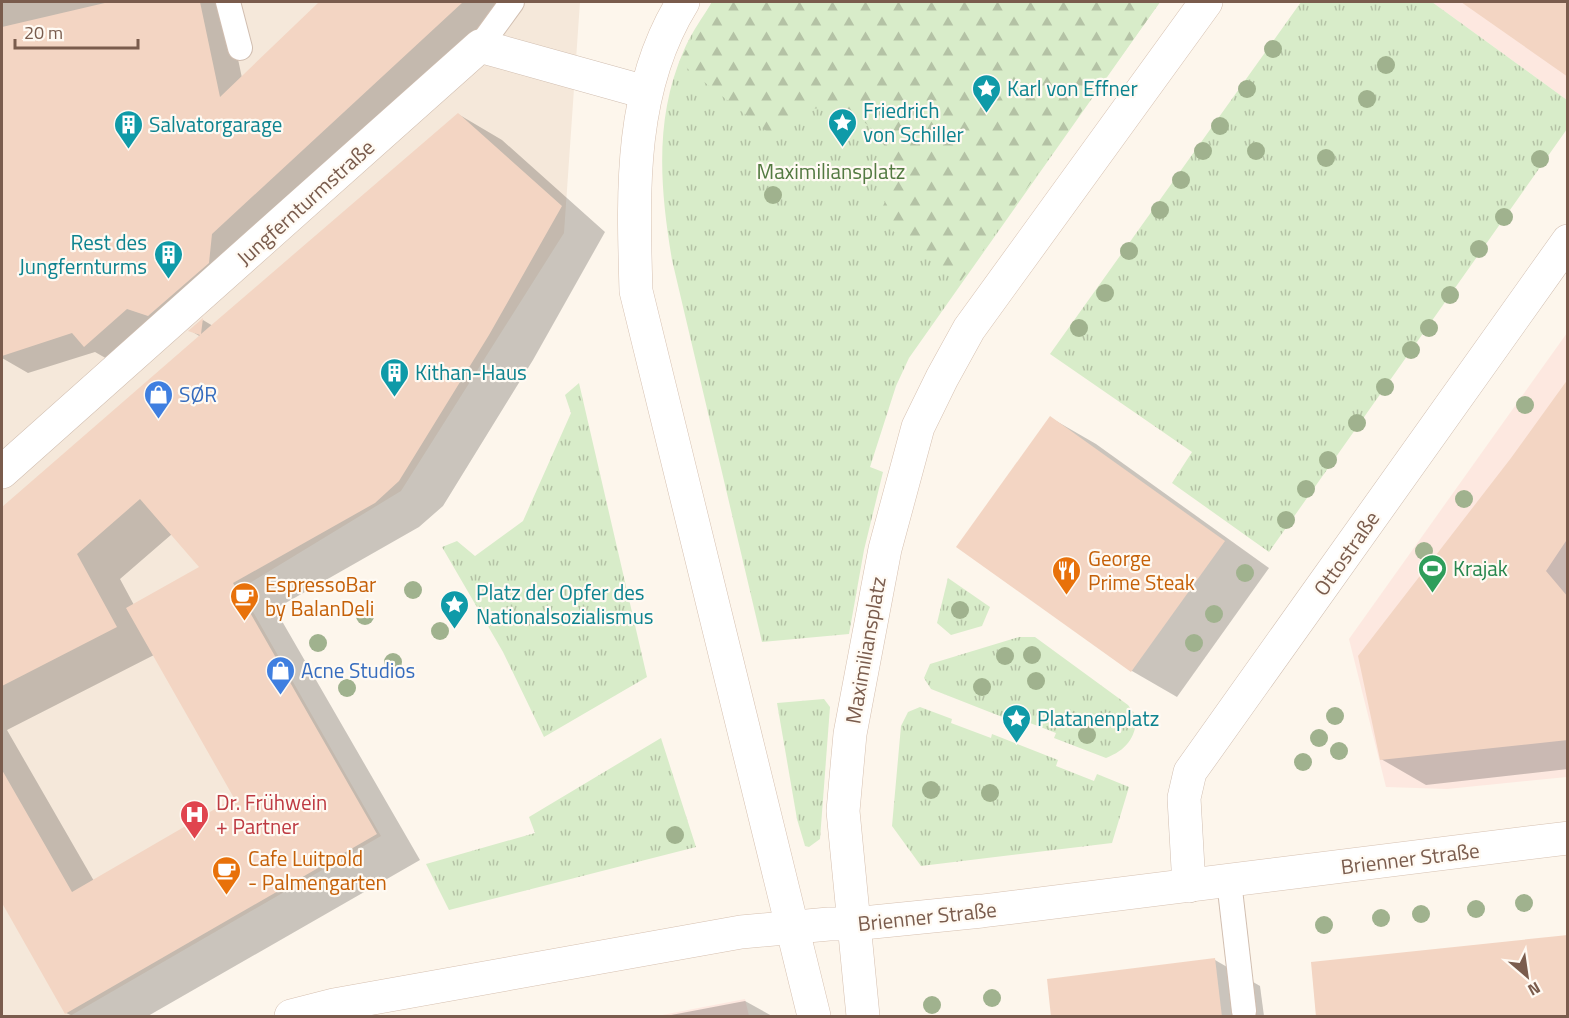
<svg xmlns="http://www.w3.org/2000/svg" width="1569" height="1018" viewBox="0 0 1569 1018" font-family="'Titillium Web',sans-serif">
<defs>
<pattern id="grass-tufts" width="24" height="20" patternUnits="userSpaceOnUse" patternTransform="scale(1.5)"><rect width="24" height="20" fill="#d8ecc9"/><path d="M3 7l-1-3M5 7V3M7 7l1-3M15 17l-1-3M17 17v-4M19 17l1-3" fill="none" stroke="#b4c2a5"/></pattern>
<pattern id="forest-firs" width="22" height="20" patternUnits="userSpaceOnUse" patternTransform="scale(1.5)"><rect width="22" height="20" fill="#d8ecc9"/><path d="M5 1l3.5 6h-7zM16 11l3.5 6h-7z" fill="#b4c2a5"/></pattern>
</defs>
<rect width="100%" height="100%" fill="#fdf6ec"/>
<path fill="#f5e8da" d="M2,2H580L564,233L401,491L240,589L381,836L70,1016H2Z"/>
<g fill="#fde8e0">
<path d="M1432,2H1567V100Z"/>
<path d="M1567,333V777L1447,789L1386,787L1349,639Z"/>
<path d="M745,999L749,1016H657Z"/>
</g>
<g fill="url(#grass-tufts)">
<path d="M712,2H1160L909,358L896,386L870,467L883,472L864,550L849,634L762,642L672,260C660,188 654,118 684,50C691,33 703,17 712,2Z"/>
<path d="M1301,2H1432L1567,100V129L1269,552L1172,483L1192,452L1050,354Z"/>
<path d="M579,383L647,677L544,737L503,652L442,547L457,541L475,556L523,521L571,413L565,395Z"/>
<path d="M948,578L990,607L982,626L951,635L937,623Z"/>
<path d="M1019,637H1035L1128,705L1137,717C1135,739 1126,750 1106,758L1054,738L1056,733L1017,718L1015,722L931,689L924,678L930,664Z"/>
<path d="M824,699L830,707L820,839L809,847L805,846L797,819L777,703Z"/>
<path d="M920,707L952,719L951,723L991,738L992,734L1058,760L1056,766L1094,781L1097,774L1129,787L1112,843L921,866L892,826L901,726L908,712Z"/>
<path d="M661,738L696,847L449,910L426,864L535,833L529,817Z"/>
</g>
<path fill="url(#forest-firs)" d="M712,2H1160L960,282L876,218C884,205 890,194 891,179C895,134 847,97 804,111C790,115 780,124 770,134L679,62Z"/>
<g fill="#0003" fill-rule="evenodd">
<path d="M2,2H226L242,78L321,2H513L116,364L95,352L28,373L2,358Z"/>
<path d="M1463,2H1568V76Z"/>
<path d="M458,114L502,140L605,232L533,360L443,506L419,527L275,609L420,860L148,1016H73L66,1013L2,900V508L201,337L191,331L203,320L213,326ZM172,534L201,567L134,605L120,579ZM154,655L237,798L94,881L7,730Z"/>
<path d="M1568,382V769L1426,785L1381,759L1530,433Z"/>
<path d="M1051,418L1096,444L1269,568L1177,697L1132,671L958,546Z"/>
<path d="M1215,960L1260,986L1264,1016H1053Z"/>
<path d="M745,1001L772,1016H666Z"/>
</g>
<g fill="#f3d5c3">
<path d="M109,2H200L220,97L319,2H463L212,234L209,263L148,316L127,309L84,347L72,333L2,356V27Z"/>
<path d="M1461,2H1568V77Z"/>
<path d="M458,113L562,206L489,335L399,481L375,503L233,583L377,834L65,1014L2,903V770L72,892L234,798L126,608L199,567L140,499L77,554L117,627L2,686V507L200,335L188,331L203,318L201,334Z"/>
<path d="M1568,379V538L1546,571L1568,597V740L1380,760L1358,656L1511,458Z"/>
<path d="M1050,416L1225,541L1131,672L956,547Z"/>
<path d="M1568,935V1017H1316L1311,962Z"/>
<path d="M1215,958L1222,1017H1051L1047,979Z"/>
</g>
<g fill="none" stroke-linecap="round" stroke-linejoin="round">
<defs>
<g id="lane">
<path d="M228,2L240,48"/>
<path d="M480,46L512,2"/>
<path d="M1229,881L1244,1011"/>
</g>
<g id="street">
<path d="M2,472L480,46L645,92"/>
<path d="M1189,886L1184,798L1190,772L1568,241"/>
</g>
<g id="secondary">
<path d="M683,2C629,89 633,191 636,291L814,1016"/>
<path d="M291,1016L334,1005L741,932L829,924H853L982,911L1568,838"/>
<path d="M863,1016L843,811L850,734L885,549L918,427L942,378L969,329L1206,2"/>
</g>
</defs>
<use href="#lane" stroke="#d1beb0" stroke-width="26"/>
<use href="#street" stroke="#d1beb0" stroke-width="34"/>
<use href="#secondary" stroke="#d6c0b0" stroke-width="34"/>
<use href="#lane" stroke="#fff" stroke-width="24"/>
<use href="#street" stroke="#fff" stroke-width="33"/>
<use href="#secondary" stroke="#fff" stroke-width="33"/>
</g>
<g fill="#a0b28e">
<circle cx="1273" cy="49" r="9"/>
<circle cx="1386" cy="65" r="9"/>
<circle cx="1247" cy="89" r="9"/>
<circle cx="1367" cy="99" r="9"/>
<circle cx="1220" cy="126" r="9"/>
<circle cx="1203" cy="151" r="9"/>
<circle cx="1256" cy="151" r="9"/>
<circle cx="1326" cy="158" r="9"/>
<circle cx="1540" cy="159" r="9"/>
<circle cx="1181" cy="180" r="9"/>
<circle cx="773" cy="195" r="9"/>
<circle cx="1160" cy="210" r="9"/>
<circle cx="1504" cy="217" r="9"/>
<circle cx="1479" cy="249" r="9"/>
<circle cx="1129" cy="251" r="9"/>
<circle cx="1105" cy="293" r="9"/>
<circle cx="1450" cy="295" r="9"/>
<circle cx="1079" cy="328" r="9"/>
<circle cx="1429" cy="328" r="9"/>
<circle cx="1411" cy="350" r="9"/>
<circle cx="1385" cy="387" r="9"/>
<circle cx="1525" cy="405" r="9"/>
<circle cx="1357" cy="423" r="9"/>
<circle cx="1328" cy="460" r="9"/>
<circle cx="1306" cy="489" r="9"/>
<circle cx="1464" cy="499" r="9"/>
<circle cx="1286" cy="520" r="9"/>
<circle cx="1424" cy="551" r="9"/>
<circle cx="1245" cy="573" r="9"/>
<circle cx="413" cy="590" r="9"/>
<circle cx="960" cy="610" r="9"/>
<circle cx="1214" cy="614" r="9"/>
<circle cx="365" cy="616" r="9"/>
<circle cx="440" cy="631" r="9"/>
<circle cx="318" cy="643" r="9"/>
<circle cx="1194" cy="643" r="9"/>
<circle cx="1032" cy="655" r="9"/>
<circle cx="1005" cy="656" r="9"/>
<circle cx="393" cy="662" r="9"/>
<circle cx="1036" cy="681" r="9"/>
<circle cx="982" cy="687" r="9"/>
<circle cx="347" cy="688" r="9"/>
<circle cx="1335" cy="716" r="9"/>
<circle cx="1087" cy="735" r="9"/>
<circle cx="1319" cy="738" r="9"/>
<circle cx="1339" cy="751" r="9"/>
<circle cx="1303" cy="762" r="9"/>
<circle cx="931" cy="790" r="9"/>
<circle cx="990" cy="793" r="9"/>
<circle cx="675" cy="835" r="9"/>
<circle cx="1524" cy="903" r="9"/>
<circle cx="1476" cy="909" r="9"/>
<circle cx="1421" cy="914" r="9"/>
<circle cx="1381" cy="918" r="9"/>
<circle cx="1324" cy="925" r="9"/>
<circle cx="992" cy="998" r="9"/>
<circle cx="932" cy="1005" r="9"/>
</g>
<defs>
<symbol id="sight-pin" viewBox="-11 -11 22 30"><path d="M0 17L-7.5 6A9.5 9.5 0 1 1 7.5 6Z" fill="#0f9aa8" stroke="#fffaf3"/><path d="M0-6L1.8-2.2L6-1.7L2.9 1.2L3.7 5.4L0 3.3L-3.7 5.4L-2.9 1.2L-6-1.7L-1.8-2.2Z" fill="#fff"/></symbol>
<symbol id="building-pin" viewBox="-11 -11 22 30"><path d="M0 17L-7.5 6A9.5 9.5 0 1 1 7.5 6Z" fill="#0f9aa8" stroke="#fffaf3"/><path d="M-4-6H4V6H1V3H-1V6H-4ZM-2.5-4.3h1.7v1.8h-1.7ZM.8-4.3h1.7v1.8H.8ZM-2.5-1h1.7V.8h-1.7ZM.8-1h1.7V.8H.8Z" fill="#fff"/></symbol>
<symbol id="shop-pin" viewBox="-11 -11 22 30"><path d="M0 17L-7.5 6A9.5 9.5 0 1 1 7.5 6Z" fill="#3f7fe0" stroke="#fffaf3"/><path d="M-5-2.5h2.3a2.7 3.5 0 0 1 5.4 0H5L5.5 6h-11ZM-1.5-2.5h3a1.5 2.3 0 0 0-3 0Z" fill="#fff"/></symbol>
<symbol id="stadium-pin" viewBox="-11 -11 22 30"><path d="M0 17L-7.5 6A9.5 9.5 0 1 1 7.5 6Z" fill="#2e9e5b" stroke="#fffaf3"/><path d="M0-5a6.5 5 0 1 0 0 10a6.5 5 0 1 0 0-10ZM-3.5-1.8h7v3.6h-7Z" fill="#fff"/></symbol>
<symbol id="restaurant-pin" viewBox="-11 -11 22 30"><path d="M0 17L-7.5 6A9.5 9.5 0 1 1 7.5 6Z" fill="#e8710a" stroke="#fffaf3"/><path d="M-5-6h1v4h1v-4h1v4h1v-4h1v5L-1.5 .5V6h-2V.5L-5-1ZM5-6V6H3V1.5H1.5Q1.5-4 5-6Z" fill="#fff"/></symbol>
<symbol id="cafe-pin" viewBox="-11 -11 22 30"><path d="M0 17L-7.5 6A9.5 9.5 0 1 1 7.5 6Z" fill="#e8710a" stroke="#fffaf3"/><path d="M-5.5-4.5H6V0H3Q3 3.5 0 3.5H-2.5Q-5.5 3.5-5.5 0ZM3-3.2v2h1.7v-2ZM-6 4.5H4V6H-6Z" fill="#fff"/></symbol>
<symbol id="hospital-pin" viewBox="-11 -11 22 30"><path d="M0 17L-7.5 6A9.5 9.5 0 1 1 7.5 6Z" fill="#e0444e" stroke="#fffaf3"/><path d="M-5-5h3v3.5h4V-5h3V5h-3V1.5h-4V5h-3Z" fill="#fff"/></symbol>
</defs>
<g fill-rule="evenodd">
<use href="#sight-pin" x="970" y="72" width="33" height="45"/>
<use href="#sight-pin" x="826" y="106" width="33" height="45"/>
<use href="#building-pin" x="112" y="108" width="33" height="45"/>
<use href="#building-pin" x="152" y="238" width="33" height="45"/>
<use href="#building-pin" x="378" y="356" width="33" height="45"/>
<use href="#shop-pin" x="142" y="378" width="33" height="45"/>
<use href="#stadium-pin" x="1416" y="552" width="33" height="45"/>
<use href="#restaurant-pin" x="1050" y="554" width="33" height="45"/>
<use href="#cafe-pin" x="228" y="580" width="33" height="45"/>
<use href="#sight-pin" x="438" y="588" width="33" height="45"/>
<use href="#shop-pin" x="264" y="654" width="33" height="45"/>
<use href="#sight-pin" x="1000" y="702" width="33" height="45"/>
<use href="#hospital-pin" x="178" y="798" width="33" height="45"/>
<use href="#cafe-pin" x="210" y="854" width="33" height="45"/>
</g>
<g text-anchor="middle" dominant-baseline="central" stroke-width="4.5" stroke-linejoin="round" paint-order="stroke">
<g font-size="21" fill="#0d838f" stroke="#fffaf3" text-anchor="start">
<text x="1007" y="88">Karl von Effner</text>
<text x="863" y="110">Friedrich<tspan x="863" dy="24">von Schiller</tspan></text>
<text x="149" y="124">Salvatorgarage</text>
<text x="147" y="242" text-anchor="end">Rest des<tspan x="147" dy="24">Jungfernturms</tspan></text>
<text x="415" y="372">Kithan-Haus</text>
<text x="476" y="592">Platz der Opfer des<tspan x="476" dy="24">Nationalsozialismus</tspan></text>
<text x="1037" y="718">Platanenplatz</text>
</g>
<g font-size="21" fill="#537a41" stroke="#fffaf3">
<text x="831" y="171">Maximiliansplatz</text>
</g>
<g font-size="21" fill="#7a5c4d" stroke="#fffaf3">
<text transform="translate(305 202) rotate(-42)">Jungfernturmstraße</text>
<text transform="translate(1346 553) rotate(-55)">Ottostraße</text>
<text transform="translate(865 650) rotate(-80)">Maximiliansplatz</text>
<text transform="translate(1410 858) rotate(-7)">Brienner Straße</text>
<text transform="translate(927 916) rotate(-6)">Brienner Straße</text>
</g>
<g font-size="21" fill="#366cbe" stroke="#fffaf3" text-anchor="start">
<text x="179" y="394">SØR</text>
<text x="301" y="670">Acne Studios</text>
</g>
<g font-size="21" fill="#c56008" stroke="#fffaf3" text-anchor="start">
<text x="1088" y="558">George<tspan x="1088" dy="24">Prime Steak</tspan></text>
<text x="265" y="584">EspressoBar<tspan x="265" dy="24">by BalanDeli</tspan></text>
<text x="248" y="858">Cafe Luitpold<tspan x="248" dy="24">- Palmengarten</tspan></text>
</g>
<g font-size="21" fill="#27864d" stroke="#fffaf3" text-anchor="start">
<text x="1453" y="568">Krajak</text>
</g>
<g font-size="21" fill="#be3a42" stroke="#fffaf3" text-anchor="start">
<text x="216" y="802">Dr. Frühwein<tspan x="216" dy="24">+ Partner</tspan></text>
</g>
</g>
<rect width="1569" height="1018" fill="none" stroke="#7a5c4d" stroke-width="6"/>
<g transform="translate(1527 976) rotate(151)" stroke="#fffaf3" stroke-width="4.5" paint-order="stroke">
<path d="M0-4.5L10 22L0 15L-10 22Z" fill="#7a5c4d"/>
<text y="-9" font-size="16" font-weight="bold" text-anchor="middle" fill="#7a5c4d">N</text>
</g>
<path d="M15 39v9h123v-9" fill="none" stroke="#7a5c4d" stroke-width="3"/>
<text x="24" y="39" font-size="18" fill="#7a5c4d" stroke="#fffaf3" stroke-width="4.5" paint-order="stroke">20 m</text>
</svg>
